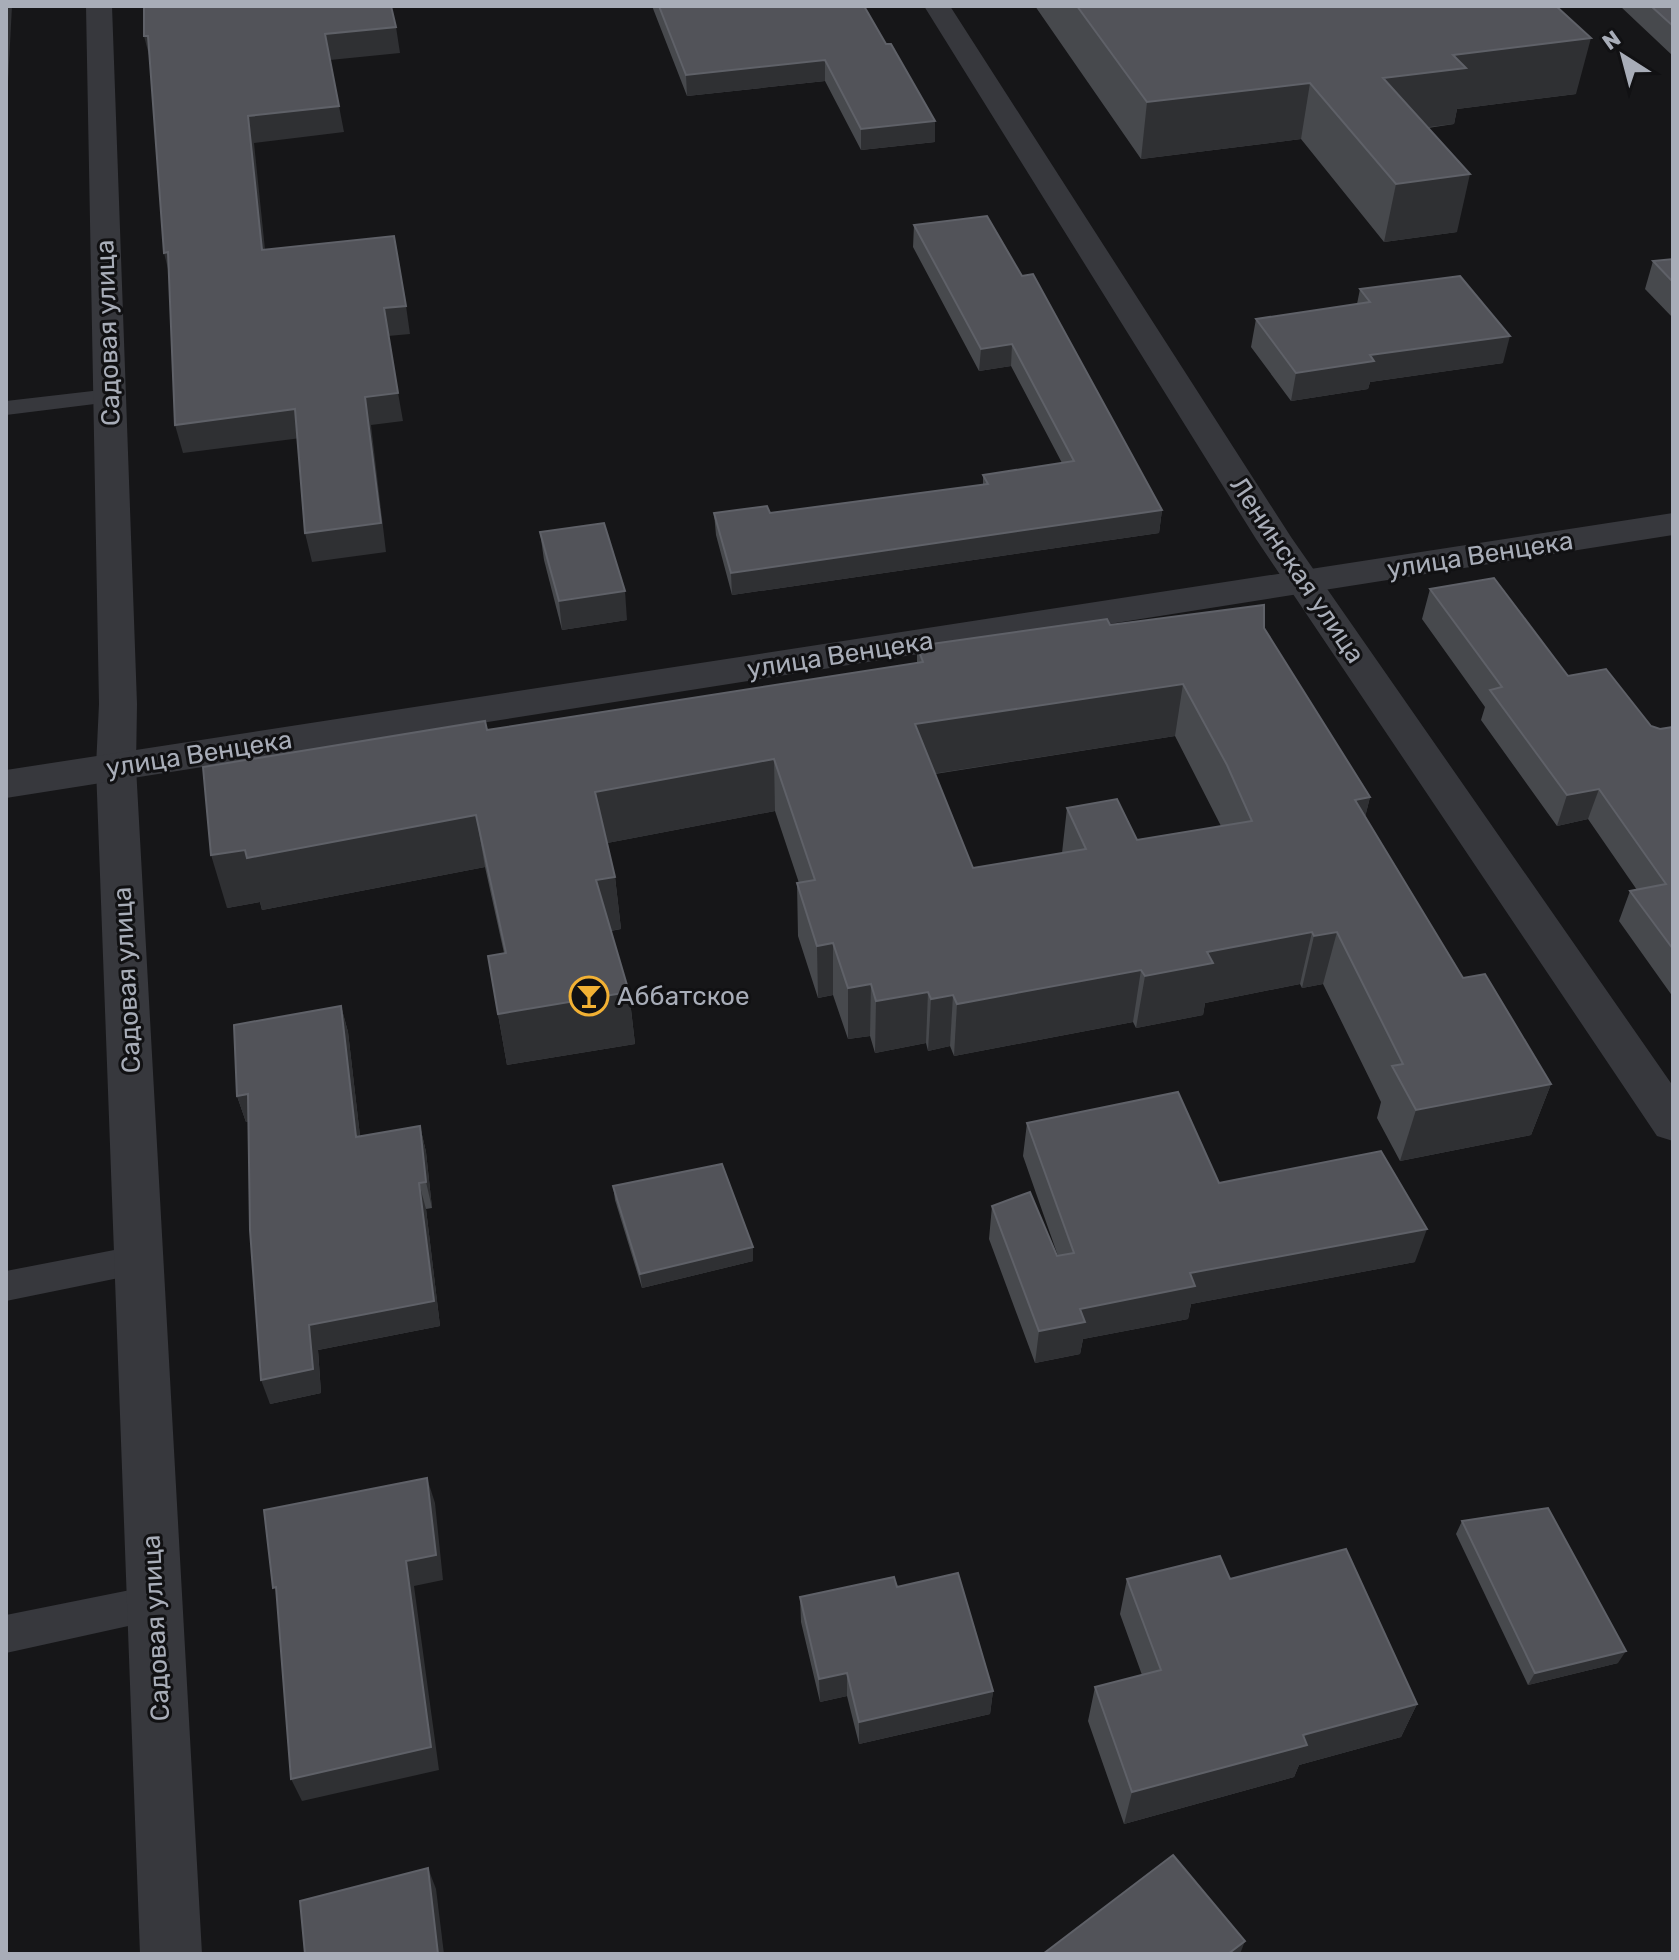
<svg xmlns="http://www.w3.org/2000/svg" width="1679" height="1960" viewBox="0 0 1679 1960" font-family="Rubik,sans-serif">
<rect width="100%" height="100%" fill="#161618"/>
<g fill="none" stroke-linecap="round" stroke-linejoin="round">
<g fill="#37383d" fill-rule="evenodd">
<path d="M110,389L122,396L119,401L6,415V401Z"/>
<path d="M140,1245L153,1249L158,1260L153,1271L6,1301V1271Z"/>
<path d="M155,1585L169,1591L175,1604L169,1617L6,1653V1615Z"/>
</g>
<g fill="#37383d" fill-rule="evenodd">
<path d="M86,6H112L137,704L136,767L202,1954H140L96,767L99,704Z"/>
<path d="M924,6H950L1291,537L1673,1086V1141L1657,1136L1256,539Z"/>
</g>
<path fill="#37383d" fill-rule="evenodd" d="M1673,513V535L6,798V770Z"/>
</g>
<g fill="#47494d" fill-rule="evenodd">
<path d="M652,6H864L935,142L861,150L825,81L687,96Z"/>
<path d="M1035,6H1556L1576,94L1457,109L1454,124L1428,128L1457,232L1384,242L1301,139L1141,159Z"/>
<path d="M1620,6H1673V56Z"/>
<path d="M914,225L1162,510L1159,533L732,595L716,535L714,513H770L983,485V475L1062,463L1011,366L979,371L913,247Z"/>
<path d="M1673,259V318L1645,289L1653,261Z"/>
<path d="M1360,289L1503,363L1370,382L1368,389L1291,401L1251,347L1256,319L1357,304Z"/>
<path d="M540,532L627,620L562,630L544,560Z"/>
<path d="M1430,589L1651,726L1660,729L1673,727V997L1619,921L1630,891L1637,890L1588,819L1557,826L1481,720L1485,707L1422,619Z"/>
<path d="M1110,625L1264,628L1370,797L1365,817L1463,978L1551,1084L1531,1135L1400,1161L1377,1118L1381,1102L1323,984L1302,988L1300,984L1205,1003L1203,1015L1136,1028L1133,1022L954,1056L950,1046L928,1051L926,1043L875,1053L870,1036L848,1039L833,995L818,998L798,936L797,883H799L775,811L607,843L615,877L621,929L611,931L629,992L635,1044L507,1065L498,1014L504,953L485,867L262,910L260,902L227,908L487,730L917,663V646ZM1175,736L1221,826L1137,840L1067,808L1062,853L973,868L935,774Z"/>
<path d="M341,1006L348,1032L360,1136L420,1126L426,1152L432,1208L426,1209L440,1326L318,1350L321,1393L270,1404L248,1121L246,1122L237,1096Z"/>
<path d="M1027,1123L1219,1183L1415,1262L1191,1304L1188,1319L1083,1339L1080,1354L1035,1363L989,1239L992,1206L1058,1256L1023,1156Z"/>
<path d="M613,1186L753,1247V1261L642,1288L615,1200Z"/>
<path d="M1462,1521L1618,1663L1528,1685L1456,1534Z"/>
<path d="M1127,1579H1230L1417,1704L1401,1737L1299,1765L1294,1777L1124,1824L1088,1721L1095,1687L1142,1675L1120,1614Z"/>
<path d="M897,1587L993,1691L990,1714L859,1744L847,1696L820,1702L801,1622L800,1597Z"/>
</g>
<g fill="#2f3033">
<path d="M6,6H12L6,120Z"/>
<path d="M396,27L400,53L330,60L325,34Z"/>
<path d="M144,36H148L151,63Z"/>
<path d="M1591,38L1576,94L1457,109L1454,124L1372,134L1383,78L1453,55Z"/>
<path d="M825,60V81L687,96L686,75Z"/>
<path d="M1310,83L1301,139L1141,159L1147,102Z"/>
<path d="M339,106L344,132L254,143L268,278L262,250L248,116Z"/>
<path d="M935,121V142L861,150V129Z"/>
<path d="M1470,174L1457,232L1384,242L1396,184Z"/>
<path d="M168,252L171,281L164,253Z"/>
<path d="M406,306L410,334L388,336L403,421L371,425L386,552L312,562L305,533L384,308Z"/>
<path d="M1510,336L1503,363L1370,382L1368,389L1291,401L1296,373L1370,355Z"/>
<path d="M1012,344L1011,366L979,371L981,349Z"/>
<path d="M295,409L301,438L183,453L175,425Z"/>
<path d="M1162,510L1159,533L732,595L731,573Z"/>
<path d="M625,591L627,620L562,630L559,601Z"/>
<path d="M1183,684L1175,736L913,777L915,724Z"/>
<path d="M774,759L775,811L602,844L595,792Z"/>
<path d="M1599,789L1588,819L1557,826L1567,795Z"/>
<path d="M1370,797L1357,850L1355,800Z"/>
<path d="M476,815L485,867L262,910L260,902L227,908L211,855Z"/>
<path d="M615,877L621,929L602,932L596,880Z"/>
<path d="M1312,932L1300,984L1205,1003L1203,1015L1136,1028L1145,976L1207,952Z"/>
<path d="M1337,932L1323,984L1302,988L1314,936Z"/>
<path d="M833,943V995L818,998L817,946Z"/>
<path d="M1141,970L1133,1022L954,1056L957,1004Z"/>
<path d="M871,984L870,1036L848,1039V988Z"/>
<path d="M629,992L635,1044L507,1065L498,1014Z"/>
<path d="M928,992L926,1043L875,1053L876,1001Z"/>
<path d="M953,995L950,1046L928,1051L931,999Z"/>
<path d="M341,1006L348,1032L363,1162L356,1137Z"/>
<path d="M1551,1084L1531,1135L1400,1161L1416,1110Z"/>
<path d="M248,1094L256,1120L246,1122L237,1096Z"/>
<path d="M420,1126L426,1152L432,1208L426,1182Z"/>
<path d="M419,1183L426,1209L440,1326L318,1350L321,1393L270,1404L261,1380Z"/>
<path d="M1427,1229L1415,1262L1191,1304L1188,1319L1083,1339L1080,1354L1035,1363L1039,1331L1080,1309L1190,1273Z"/>
<path d="M753,1247V1261L642,1288L640,1274Z"/>
<path d="M427,1478L435,1503L443,1580L414,1586L439,1770L302,1801L291,1779L406,1561Z"/>
<path d="M1626,1651L1618,1663L1528,1685L1535,1673Z"/>
<path d="M847,1673V1696L820,1702L819,1679Z"/>
<path d="M993,1691L990,1714L859,1744V1722Z"/>
<path d="M1417,1704L1401,1737L1299,1765L1294,1777L1124,1824L1132,1792L1303,1735Z"/>
<path d="M428,1868L436,1889L444,1954H438Z"/>
<path d="M1245,1941L1240,1954H1228Z"/>
</g>
<g fill="#525359" stroke="#5f6168" stroke-width="2" fill-rule="evenodd">
<path d="M144,6H391L396,27L325,34L339,106L248,116L262,250L394,236L406,306L384,308L398,393L365,397L381,523L305,533L295,409L175,425L168,252L164,253L148,36H144Z"/>
<path d="M659,6H864L886,44H891L935,121L861,129L825,60L686,75Z"/>
<path d="M1077,6H1556L1591,38L1453,55L1466,68L1383,78L1470,174L1396,184L1310,83L1147,102Z"/>
<path d="M1651,6H1673V26Z"/>
<path d="M987,216L1022,276L1033,274L1162,510L731,573L714,513L767,506L770,513L988,484L983,475L1074,461L1012,344L981,349L914,225Z"/>
<path d="M1673,259V282L1653,261Z"/>
<path d="M1460,276L1510,336L1370,355L1374,361L1296,373L1256,319L1370,302L1360,289Z"/>
<path d="M604,523L625,591L559,601L540,532Z"/>
<path d="M1494,578L1568,676L1606,669L1651,726L1660,729L1673,727V949L1630,891L1666,884L1599,789L1567,795L1490,690L1502,687L1430,589Z"/>
<path d="M1264,605V628L1370,797L1355,800L1463,978L1485,974L1551,1084L1416,1110L1392,1066L1403,1064L1337,932L1314,936L1312,932L1207,952L1213,963L1145,976L1141,970L957,1004L953,995L931,999L928,992L876,1001L871,984L848,988L833,943L817,946L797,883L815,880L774,759L595,792L615,877L596,880L629,992L498,1014L488,956L506,953L476,815L247,858L245,850L211,855L203,767L485,721L487,730L923,662L917,646L1107,619L1110,625ZM1183,684L1227,765L1252,821L1137,840L1117,799L1067,808L1086,849L973,868L915,724Z"/>
<path d="M341,1006L356,1137L420,1126L426,1182L419,1183L434,1301L309,1325L313,1369L261,1380L250,1230L248,1094L237,1096L234,1025Z"/>
<path d="M1178,1092L1219,1183L1381,1151L1427,1229L1190,1273L1195,1286L1080,1309L1085,1322L1039,1331L992,1206L1030,1192L1057,1256L1074,1253L1027,1123Z"/>
<path d="M722,1164L753,1247L640,1274L613,1186Z"/>
<path d="M427,1478L436,1555L406,1561L431,1747L291,1779L276,1587L273,1588L264,1510Z"/>
<path d="M1548,1508L1626,1651L1535,1673L1462,1521Z"/>
<path d="M1346,1549L1417,1704L1303,1735L1307,1745L1132,1792L1095,1687L1161,1670L1127,1579L1220,1556L1230,1579Z"/>
<path d="M958,1573L993,1691L859,1722L847,1673L819,1679L800,1597L894,1577L897,1587Z"/>
<path d="M1173,1855L1245,1941L1228,1954H1043Z"/>
<path d="M428,1868L438,1954H305L300,1901Z"/>
</g>
<defs>
<symbol id="bar-ring" viewBox="-11 -11 22 22"><circle r="9.5" fill="#111113" stroke="#f2b134" stroke-width="1.5"/><path d="M-6-5H6L.8 .8V4.5H3.5V6h-7V4.5H-.8V.8Z" fill="#f2b134"/></symbol>
</defs>
<g fill-rule="evenodd">
<use href="#bar-ring" x="567" y="974" width="44" height="44"/>
</g>
<g text-anchor="middle" dominant-baseline="central" stroke-width="6" stroke-linejoin="round" paint-order="stroke">
<g font-size="26" fill="#a8adb8" stroke="#111113">
<text transform="translate(108 333) rotate(-92)">Садовая улица</text>
<text transform="translate(1480 555) rotate(-9)">улица Венцека</text>
<text transform="translate(1297 570) rotate(56)">Ленинская улица</text>
<text transform="translate(840 655) rotate(-9)">улица Венцека</text>
<text transform="translate(199 754) rotate(-9)">улица Венцека</text>
<text transform="translate(127 980) rotate(-93)">Садовая улица</text>
<text transform="translate(156 1628) rotate(-93)">Садовая улица</text>
</g>
<g font-size="26" fill="#a8adb8" stroke="#111113" text-anchor="start">
<text x="617" y="996">Аббатское</text>
</g>
</g>
<rect width="1679" height="1960" fill="none" stroke="#a8adb8" stroke-width="16"/>
<g transform="translate(1623 56) rotate(324)" stroke="#111113" stroke-width="6" paint-order="stroke">
<path d="M0-6L14 30L0 20L-14 30Z" fill="#a8adb8"/>
<text y="-12" font-size="22" font-weight="bold" text-anchor="middle" fill="#a8adb8">N</text>
</g>
</svg>
